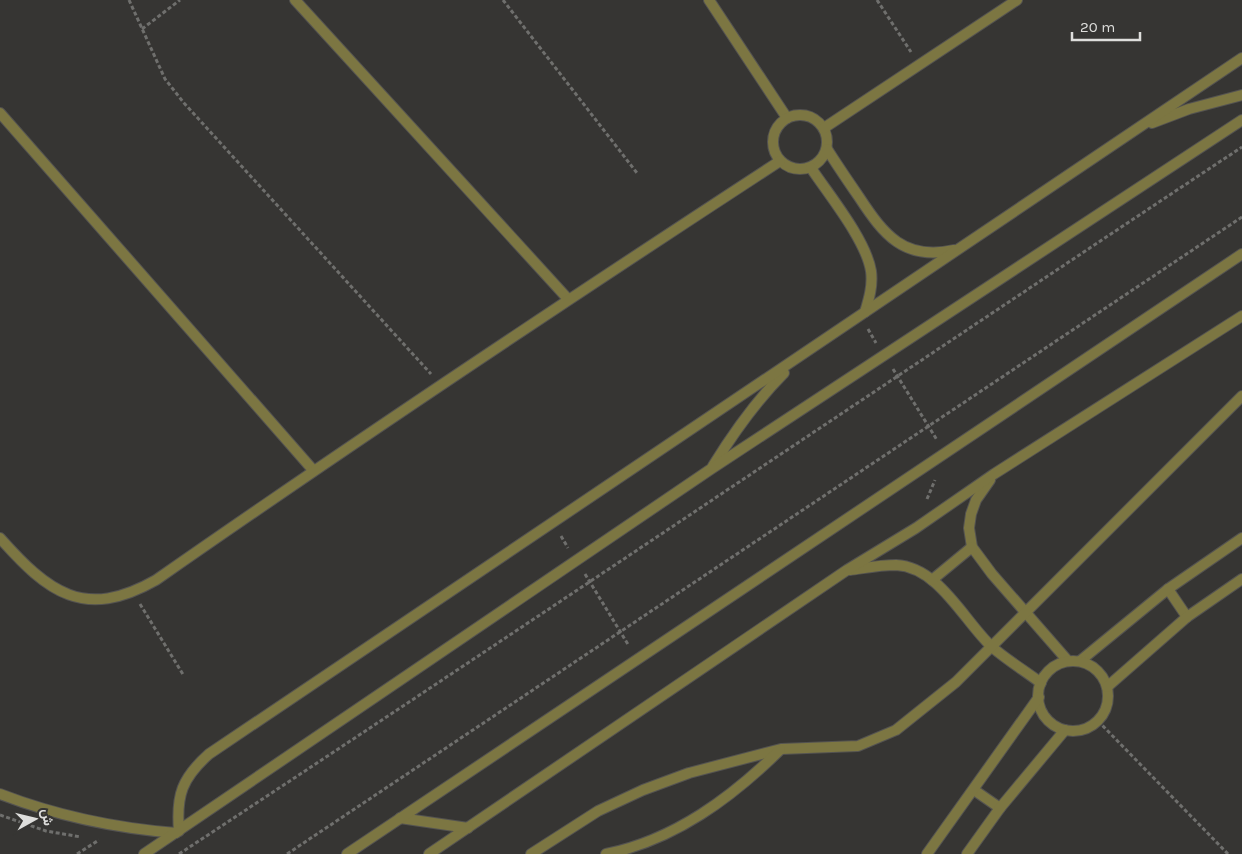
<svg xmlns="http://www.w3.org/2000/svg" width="1242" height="854" viewBox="0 0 1242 854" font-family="Karla,Vazirmatn,sans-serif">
<rect width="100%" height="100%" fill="#363533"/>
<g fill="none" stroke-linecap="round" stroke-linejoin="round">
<defs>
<g id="service">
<path d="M990,480L976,500L971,514L969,528L972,547L992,574L1068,661"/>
<path d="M850,570C865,568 880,565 896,565C939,567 964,621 992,647C1007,660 1025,671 1041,683"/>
<path d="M932,580L972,547"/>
<path d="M1168,589L1187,617"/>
<path d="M1080,661L1168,589L1242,538"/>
<circle cx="1073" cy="696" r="35"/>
<path d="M1107,687L1187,617L1242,579"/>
<path d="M974,790L1000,808"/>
<path d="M429,854L847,570L916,528L994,474L1242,316"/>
<path d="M531,854L598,811L643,790L689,773L781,749L858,746L896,730L956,682L1242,396"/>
<path d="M606,854C675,840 732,797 780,750"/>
<path d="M927,854L1039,697"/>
<path d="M967,854L1000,808L1065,730"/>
</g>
<g id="minor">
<path d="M295,0L568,299"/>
<path d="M709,0L787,118"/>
<path d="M0,113L313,470"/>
<circle cx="800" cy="142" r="27"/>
<path d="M1152,123L1189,109L1242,95"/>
<path d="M824,128L1017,0"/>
<path d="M827,149C837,165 848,181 859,197C884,235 904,261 954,250"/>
<path d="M811,168C829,195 866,240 871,271C873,285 869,299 865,312"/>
<path d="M713,466C734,432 756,401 784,373"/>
<path d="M0,538C48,592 84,621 156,580C361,437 570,298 780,161"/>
<path d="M0,794C57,816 114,828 176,833"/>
<path d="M400,818L468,828"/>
<path d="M179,831C176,795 182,778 209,754L1242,58"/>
<path d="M144,854L711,469L1242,120"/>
<path d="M347,854L1242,254"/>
</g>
</defs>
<use href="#service" stroke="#545351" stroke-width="12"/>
<use href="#minor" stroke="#545351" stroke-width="12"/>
<g stroke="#6f6f6d" stroke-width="3" stroke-dasharray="4 2.5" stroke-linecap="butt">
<path d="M129,0L165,79L184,103L431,374"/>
<path d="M503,0L637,173"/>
<path d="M877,0L911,52"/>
<path d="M142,29L180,0"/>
<path d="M868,329L876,343"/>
<path d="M893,369L937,440"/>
<path d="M927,499L935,480"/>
<path d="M561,536L568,548"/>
<path d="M585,574L629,646"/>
<path d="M140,604L184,676"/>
<path d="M1098,721L1228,854"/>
<path d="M0,815L46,831L81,837"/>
<path d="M77,854L99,840"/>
<path d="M179,854C535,620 887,382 1242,147"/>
<path d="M287,854L1242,217"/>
</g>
<use href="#service" stroke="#7c7642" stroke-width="10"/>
<use href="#minor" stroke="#7c7642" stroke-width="10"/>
</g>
<g transform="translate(35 819) rotate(82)" stroke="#363533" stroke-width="4" paint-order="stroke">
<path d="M0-4L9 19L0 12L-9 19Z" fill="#dededc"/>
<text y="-8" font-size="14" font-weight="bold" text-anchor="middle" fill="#dededc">ش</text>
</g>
<path d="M1072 32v8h68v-8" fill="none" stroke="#dededc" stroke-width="2.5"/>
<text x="1080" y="32" font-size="15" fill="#dededc" stroke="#363533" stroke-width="4" paint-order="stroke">20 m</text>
</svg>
